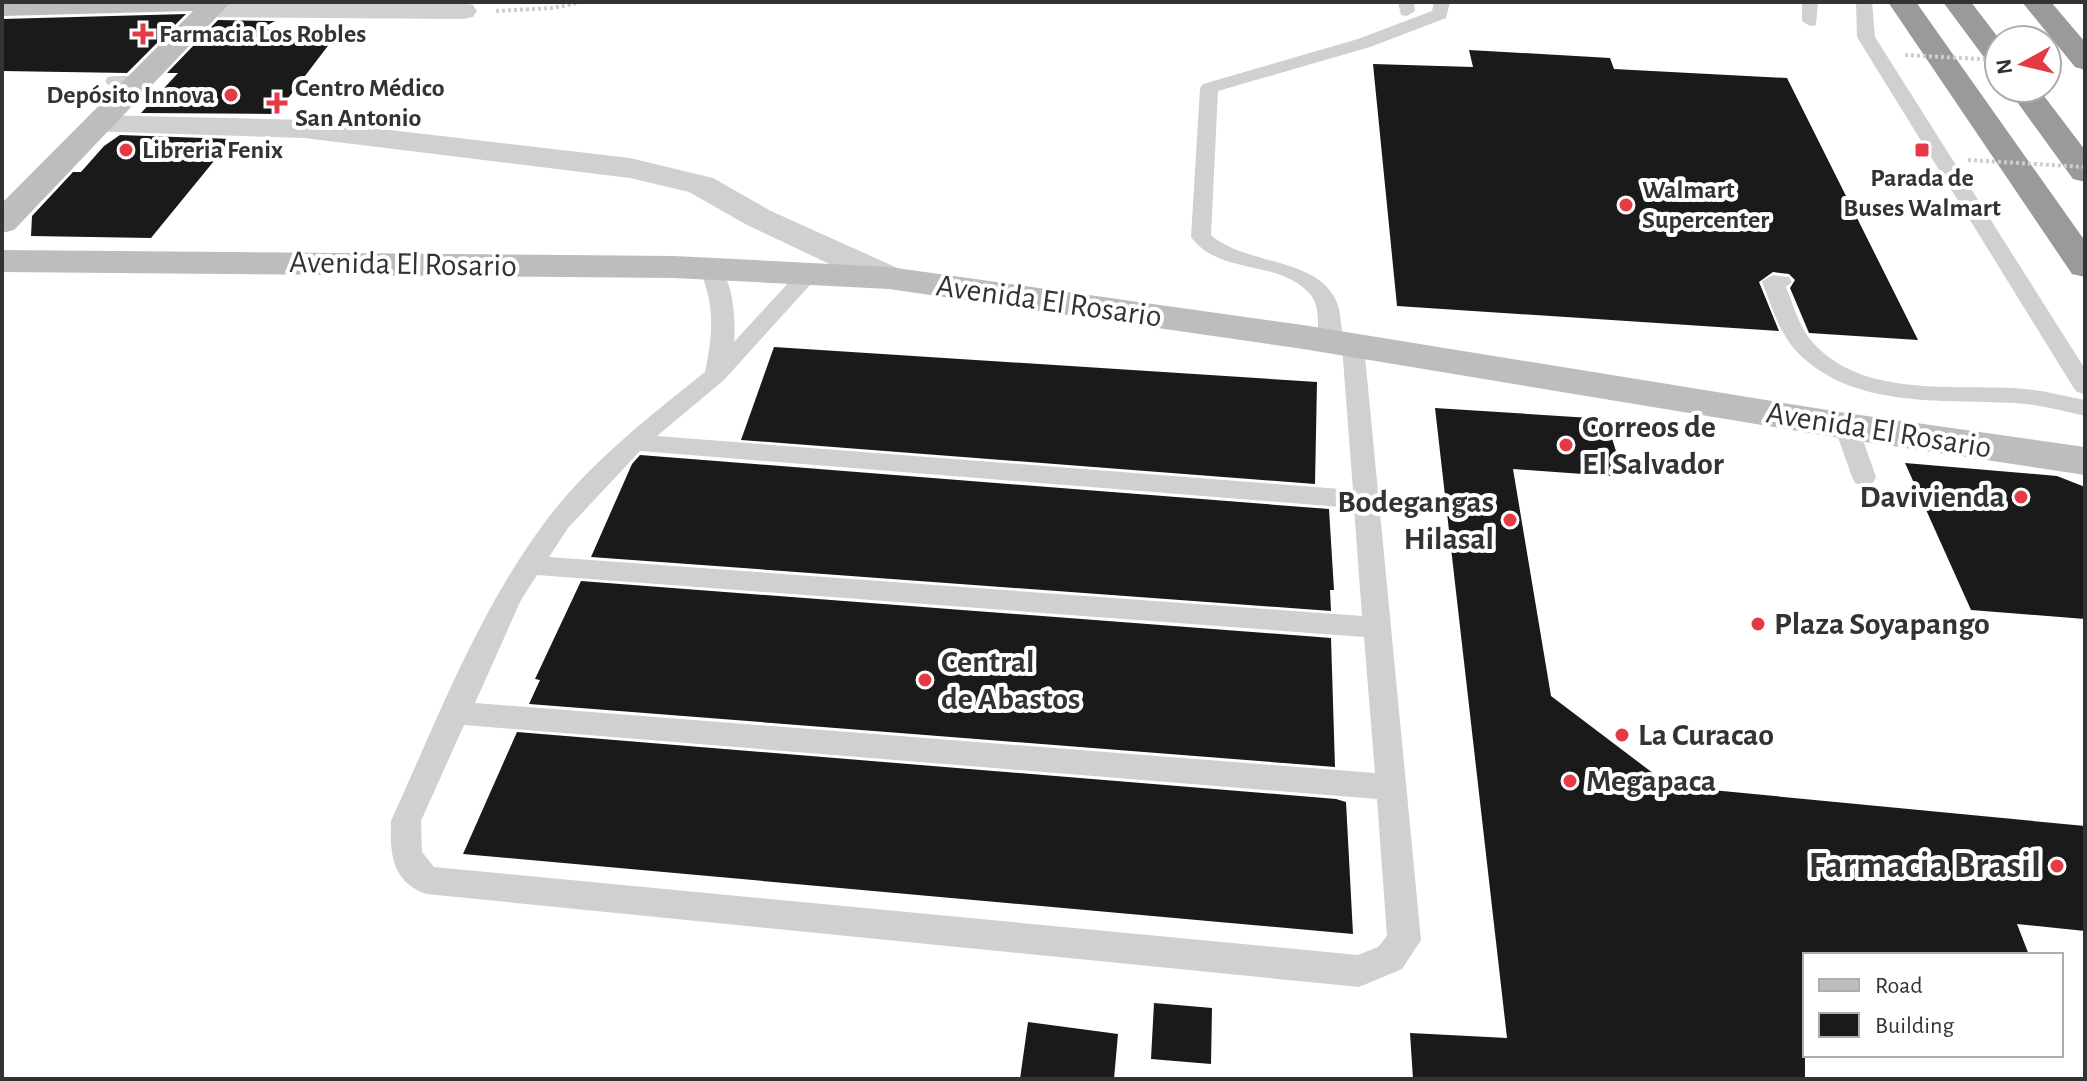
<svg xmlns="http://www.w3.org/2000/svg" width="2087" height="1081" viewBox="0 0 2087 1081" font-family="'Alegreya Sans',sans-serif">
<rect width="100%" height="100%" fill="#fff"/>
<g fill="#1a1a1a">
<path d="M186,14L127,73L2,71V19Z"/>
<path d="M218,20L275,21L260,29L340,30L276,114L141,113L178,73H167Z"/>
<path d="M1469,50L1610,58L1614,69L1787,78L1918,340L1809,333L1790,288L1795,280L1789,274L1773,272L1759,282L1779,331L1397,306L1373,64L1473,67Z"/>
<path d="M120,135L232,139L151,238L31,236L32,216L73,172H81L104,146Z"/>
<path d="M774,347L1317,382L1315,484L741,440Z"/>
<path d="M1435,408L1606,419L1624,477L1513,469L1551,696L1670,786L2085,826V931L2017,924L2029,955H1805V1079H1413L1410,1033L1507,1038Z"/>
<path d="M640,455L1329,509L1334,590H1330L1331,611L591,557L632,464Z"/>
<path d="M1905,463L2057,476L2085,487V619L1971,610Z"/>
<path d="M581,581L1331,638L1335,767L529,704L540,680L535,679Z"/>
<path d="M517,732L1336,799L1346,802L1353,934L463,854Z"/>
<path d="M1154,1003L1212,1008L1211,1064L1151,1059Z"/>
<path d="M1028,1022L1118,1034L1114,1079H1020Z"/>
</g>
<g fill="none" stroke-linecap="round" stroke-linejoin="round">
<path stroke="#cdcdcd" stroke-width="4" stroke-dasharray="3 3" stroke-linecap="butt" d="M496,11L553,8L582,2"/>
<g fill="#d0d0d0" fill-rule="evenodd">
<path d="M1398,2H1414L1415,11L1407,16L1401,15Z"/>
<path d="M1434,2H1450L1446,18L1370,47L1218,91L1211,235C1251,270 1338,254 1341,323C1342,332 1344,339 1339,347H1323C1313,331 1324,309 1309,293C1278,259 1220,276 1191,237L1200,88L1203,84L1358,39L1432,11Z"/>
<path d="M1802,2H1818L1816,25L1810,26L1802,21Z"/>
<path d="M1856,2H1872L1875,37L2085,369V394L2077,392L2073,387L1857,37Z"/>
<path d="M114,76H140L149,81L140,86L108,85L105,81L108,77Z"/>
<path d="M711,264C734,269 736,322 734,342L800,270H816L819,275L724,380L657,436L1353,490L1342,346L1345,341H1361L1364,346L1421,940L1402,969L1359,987L426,894C391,881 390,853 391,821C438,718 479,609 548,518C592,461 650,416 705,372C713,334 715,307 700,270ZM640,451L1354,508L1362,616L549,557L568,528ZM537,575L1364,637L1375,773L475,703L521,600ZM464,725L1377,799L1387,936L1378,947L1358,955L434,867L422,852L421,821Z"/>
<path d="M1773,275L1789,277L1792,282L1786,287C1793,304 1798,323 1809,338C1856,397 1946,385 2012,388C2037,389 2060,395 2085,400V416C2061,410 2038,404 2013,403C1940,399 1853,409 1797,352C1779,333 1771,305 1762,281Z"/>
<path d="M1846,418L1854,420L1858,426L1876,477L1873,483L1864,486L1855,483L1852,477L1834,426L1838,420Z"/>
</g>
<g fill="#d0d0d0" fill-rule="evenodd">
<path d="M207,3H463L473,5L477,11L473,17L463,19L197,17L193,11L197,5Z"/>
<path d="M99,115L304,120L630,158L713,178L771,211L902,270L907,278L902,286L889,289L876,286L747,225L689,192L630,178L304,138L88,131L83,124L88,117Z"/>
</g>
<g fill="#bdbdbd" fill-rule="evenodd">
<path d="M2,2H231L14,230L2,233V203L193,11L2,16Z"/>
<path d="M2,250L674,256L889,267L1303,325L1846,413L2085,447V475L1846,439L1303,349L889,289L674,278L2,272Z"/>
</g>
<g fill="#9a9a9a" fill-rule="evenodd">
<path d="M1888,2H1916L2085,241V277L2072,274Z"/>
<path d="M1943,2H1971L2000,40L1999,67L1989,64Z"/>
<path d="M2022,2H2051L2085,42V70L2075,67Z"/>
<path d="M2007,88H2038L2085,150V182L2073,179Z"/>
</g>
<g stroke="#cdcdcd" stroke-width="4" stroke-dasharray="3 3" stroke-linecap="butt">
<path d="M1905,55L1999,60"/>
<path d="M1968,160L2085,167"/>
</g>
</g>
<g fill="#e63946" stroke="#fff" stroke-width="3">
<path d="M139 22h8v8h8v8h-8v8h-8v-8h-8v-8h8z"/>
<circle cx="231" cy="95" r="8"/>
<path d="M273 91h8v8h8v8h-8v8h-8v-8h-8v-8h8z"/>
<circle cx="126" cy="150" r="8"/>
<rect x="1914" y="142" width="16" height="16" rx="4"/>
<circle cx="1626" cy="205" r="8"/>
<circle cx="1566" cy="445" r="8"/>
<circle cx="2021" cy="497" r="8"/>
<circle cx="1510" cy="520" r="8"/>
<circle cx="1758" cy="624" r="8"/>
<circle cx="925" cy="680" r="8"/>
<circle cx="1622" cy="735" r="8"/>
<circle cx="1570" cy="781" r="8"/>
<circle cx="2057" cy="866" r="8"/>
</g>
<g text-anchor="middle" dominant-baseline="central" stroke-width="8" stroke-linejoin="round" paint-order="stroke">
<g font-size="26" font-weight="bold" fill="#333" stroke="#fff" text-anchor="start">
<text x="159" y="34">Farmacia Los Robles</text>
<text x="295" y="88">Centro Médico<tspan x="295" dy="30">San Antonio</tspan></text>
<text x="215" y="95" text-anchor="end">Depósito Innova</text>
<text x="142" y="150">Libreria Fenix</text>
<text x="1922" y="178" text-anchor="middle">Parada de<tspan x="1922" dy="30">Buses Walmart</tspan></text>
<text x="1642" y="190">Walmart<tspan x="1642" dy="30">Supercenter</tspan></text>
</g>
<g font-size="32" fill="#333" stroke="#fff">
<text transform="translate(403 264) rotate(1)">Avenida El Rosario</text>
<text transform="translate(1049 301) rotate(8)">Avenida El Rosario</text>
<text transform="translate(1879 430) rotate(9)">Avenida El Rosario</text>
</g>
<g font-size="32" font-weight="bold" fill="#333" stroke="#fff" text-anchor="start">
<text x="1582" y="427">Correos de<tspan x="1582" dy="37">El Salvador</tspan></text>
<text x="2005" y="497" text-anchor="end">Davivienda</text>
<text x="1494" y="502" text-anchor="end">Bodegangas<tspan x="1494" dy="37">Hilasal</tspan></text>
<text x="1774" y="624">Plaza Soyapango</text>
<text x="941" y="662">Central<tspan x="941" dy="37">de Abastos</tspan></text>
<text x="1638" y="735">La Curacao</text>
<text x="1586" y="781">Megapaca</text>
</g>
<g font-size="38" font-weight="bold" fill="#333" stroke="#fff" text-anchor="end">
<text x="2041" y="866">Farmacia Brasil</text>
</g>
</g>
<rect width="2087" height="1081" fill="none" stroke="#333333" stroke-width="8"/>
<rect x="1803" y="953" width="260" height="104" fill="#ffffff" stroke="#adadad" stroke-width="2"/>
<rect x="1819" y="979" width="40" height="12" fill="#bdbdbd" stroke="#adadad" stroke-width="2"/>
<text x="1875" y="993" font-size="24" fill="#333333">Road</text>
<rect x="1819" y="1013" width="40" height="24" fill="#1a1a1a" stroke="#adadad" stroke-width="2"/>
<text x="1875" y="1033" font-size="24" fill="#333333">Building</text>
<g transform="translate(2023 64) rotate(262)"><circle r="38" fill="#ffffff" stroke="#adadad" stroke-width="2"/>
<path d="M0-6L14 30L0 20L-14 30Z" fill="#e63946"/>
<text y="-12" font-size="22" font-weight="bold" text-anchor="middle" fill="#333333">N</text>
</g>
</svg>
